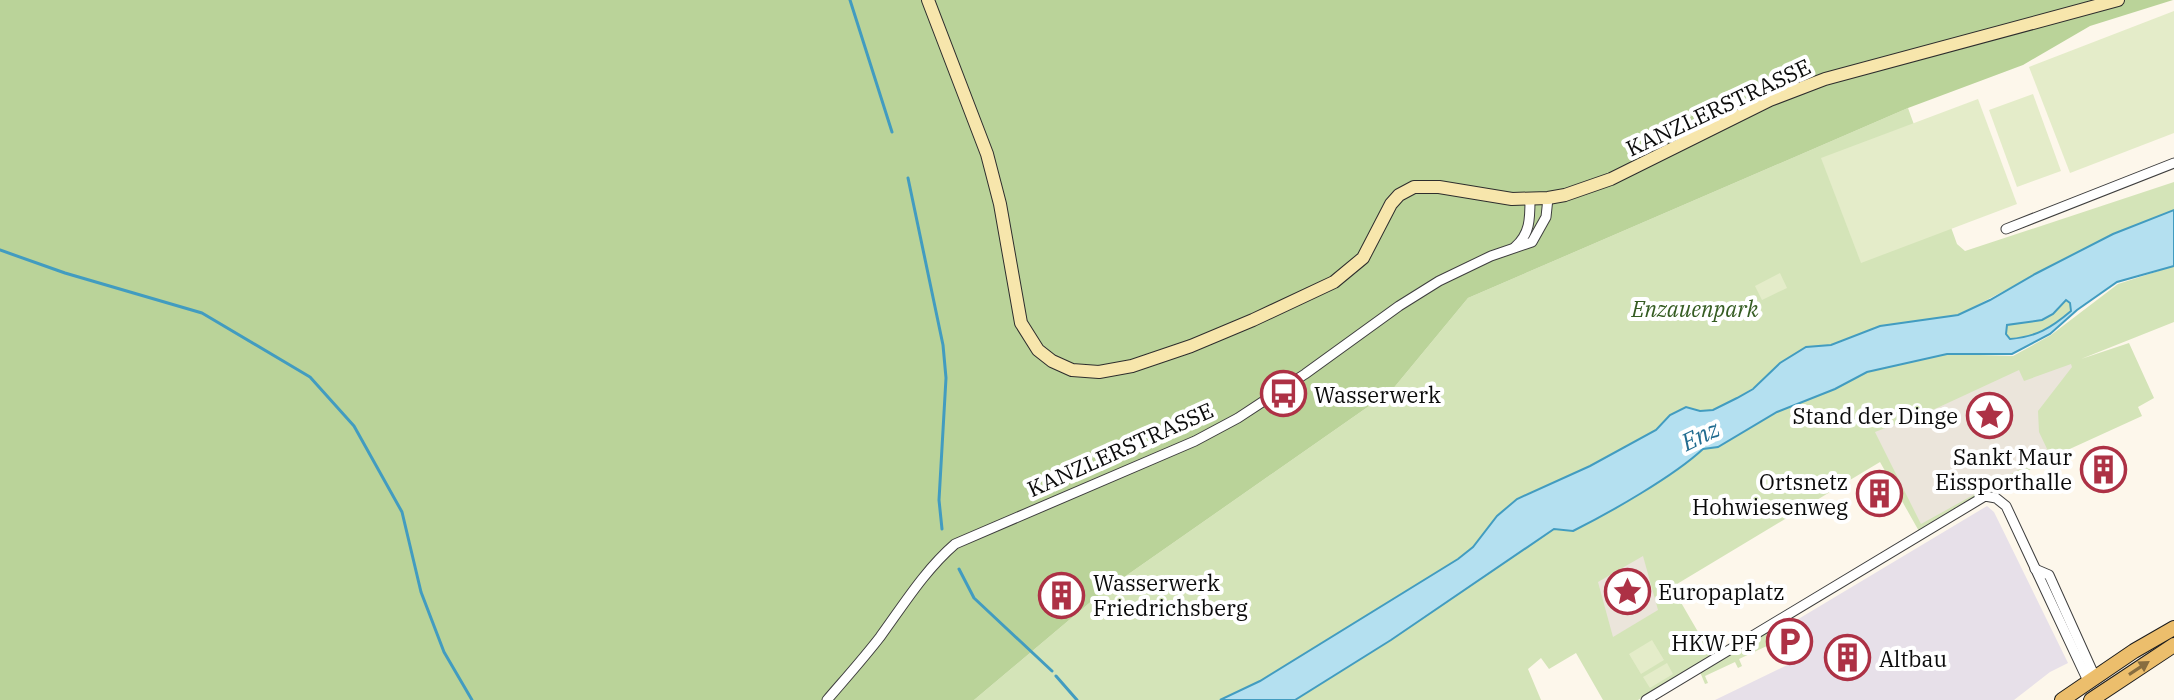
<svg xmlns="http://www.w3.org/2000/svg" width="2174" height="700" viewBox="0 0 2174 700" font-family="'IBM Plex Serif',serif">
<rect width="100%" height="100%" fill="#fdf7eb"/>
<path fill="#e7e0e9" d="M1987,506L1994,512L2068,663L2050,672L2014,700H1715L1806,656L1790,624Z"/>
<g fill="#d4e4b8">
<path d="M1908,108L1957,244L1965,251L2174,182V210L2113,234L1958,315L1880,326L1831,345L1819,346L1737,398L1713,410L1700,411L1686,408L1670,415L1656,430L1497,516L1473,547L1458,559L1260,681L1220,700H974L1100,594L1392,390L1468,298Z"/>
<path d="M2174,266V322L2081,359L2129,343L2154,398L2138,407L2142,416L2050,458L1920,533L1880,462L1672,587L1712,656L1638,700H1603L1576,653L1549,669L1541,658L1528,669L1541,700H1295L1391,640L1554,529L1573,531L1581,527L1688,462L1703,449L1718,446L1777,412L1835,389L1867,372L1947,354L2013,356L2051,335L2118,284Z"/>
<path d="M2066,300L2070,303L2071,311C2051,328 2036,337 2009,339L2006,334L2007,325L2042,320Z"/>
<path d="M1767,633L1770,634L1775,649L1772,651L1769,645L1739,659L1742,666L1738,668L1735,662L1705,676L1708,683L1705,684L1700,672Z"/>
</g>
<path fill="#bad399" d="M0,0H2173L2090,26L2023,65L1908,108L1468,298L1392,390L1100,594L974,700H0Z"/>
<g fill="#e4ecc9">
<path d="M2174,11V133L2070,173L2029,67Z"/>
<path d="M2033,94L2061,171L2017,187L1989,110Z"/>
<path d="M1978,99L2017,204L1861,263L1821,158Z"/>
<path d="M1780,273L1787,288L1762,300L1755,286Z"/>
<path d="M1652,640L1664,660L1641,674L1629,654Z"/>
<path d="M1667,663L1673,674L1650,688L1643,677Z"/>
</g>
<g fill="#ebe5db">
<path d="M2071,364L2072,367L2038,411L2039,432L2049,453L1921,524L1875,432L1937,408L2019,370L2024,381Z"/>
<path d="M1643,556L1658,610L1613,637L1598,582Z"/>
</g>
<path fill="#b4e0f0" stroke="#429cc0" stroke-width="2" fill-rule="evenodd" d="M2174,210V266L2117,282L2077,310L2050,334L2012,354H1947L1867,372L1835,389L1777,412L1718,447L1703,449C1674,476 1611,512 1573,531L1554,529L1391,640L1295,700H1220L1260,681L1458,559L1473,547L1497,516L1517,499L1590,466L1656,430L1670,415L1686,407L1700,411L1713,410L1737,398L1753,389L1780,363L1806,347L1831,345L1880,326L1958,315L1990,300L2035,274L2113,234ZM2066,300L2070,303L2071,311C2051,328 2036,337 2010,339L2006,334L2007,325L2042,320L2053,314Z"/>
<g fill="none" stroke-linecap="round" stroke-linejoin="round">
<g stroke="#429cc0" stroke-width="3">
<path d="M850,0L892,132"/>
<path d="M908,178L943,345L946,378L939,500L942,529"/>
<path d="M0,250L65,273L202,313L310,377L354,426L402,512L421,592L444,652L472,700"/>
<path d="M959,569L974,598L1052,671"/>
<path d="M1056,676L1077,700"/>
</g>
<defs>
<g id="street">
<path d="M2006,229L2174,163"/>
<path d="M1515,247C1530,234 1530,219 1530,199"/>
<path d="M2035,569L2049,575L2095,677"/>
<path d="M827,700C845,679 863,659 880,637C904,604 925,570 955,544L1195,441L1238,418L1305,374L1399,306L1439,281L1491,256L1532,242L1546,217L1548,198"/>
<path d="M1646,700L1985,496L1996,498L2006,506L2088,681"/>
</g>
<path id="secondary" d="M928,0L987,154L1000,204L1021,323L1038,350L1052,361L1072,370L1099,372L1132,366L1191,346L1253,320L1334,282L1363,258L1391,204L1399,195L1414,187H1439L1512,199L1548,198L1565,195L1611,179L1770,100L1825,79L2118,0"/>
<g id="primary">
<path d="M2062,700L2134,651L2174,628"/>
<path d="M2091,700L2174,645"/>
</g>
</defs>
<use href="#street" stroke="#3e3e3e" stroke-width="11"/>
<use href="#secondary" stroke="#2d2d2d" stroke-width="14"/>
<use href="#primary" stroke="#1c1c1c" stroke-width="16"/>
<use href="#street" stroke="#fff" stroke-width="9"/>
<use href="#secondary" stroke="#f7e6ac" stroke-width="12"/>
<use href="#primary" stroke="#ecbe6c" stroke-width="14"/>
</g>
<defs><path id="oneway-solid" d="M-6-.8H1V-3.2L6.5 0L1 3.2V.8H-6Z" transform="scale(2)"/></defs>
<use fill="#876d40" href="#oneway-solid" transform="translate(2139 668) rotate(-33)"/>
<defs>
<symbol id="bus-ring" viewBox="-11 -11 22 22"><circle r="9.5" fill="#fff" stroke="#ad3145" stroke-width="1.5"/><path d="M-5-6H5V4H4V6H2V4H-2V6H-4V4H-5ZM-3.5-4V0h7V-4ZM-3.5 1.2v1.5H-2V1.2ZM2 1.2v1.5H3.5V1.2Z" fill="#ad3145"/></symbol>
<symbol id="sight-ring" viewBox="-11 -11 22 22"><circle r="9.5" fill="#fff" stroke="#ad3145" stroke-width="1.5"/><path d="M0-6L1.8-2.2L6-1.7L2.9 1.2L3.7 5.4L0 3.3L-3.7 5.4L-2.9 1.2L-6-1.7L-1.8-2.2Z" fill="#ad3145"/></symbol>
<symbol id="building-ring" viewBox="-11 -11 22 22"><circle r="9.5" fill="#fff" stroke="#ad3145" stroke-width="1.5"/><path d="M-4-6H4V6H1V3H-1V6H-4ZM-2.5-4.3h1.7v1.8h-1.7ZM.8-4.3h1.7v1.8H.8ZM-2.5-1h1.7V.8h-1.7ZM.8-1h1.7V.8H.8Z" fill="#ad3145"/></symbol>
<symbol id="parking-ring" viewBox="-11 -11 22 22"><circle r="9.5" fill="#fff" stroke="#ad3145" stroke-width="1.5"/><path d="M-3.5-5.5H1a3.5 3.5 0 0 1 0 7H-1V5.5H-3.5ZM-1-3.4V-.6H.8a1.4 1.4 0 0 0 0-2.8Z" fill="#ad3145"/></symbol>
</defs>
<g fill-rule="evenodd">
<use href="#bus-ring" x="1258" y="368" width="51" height="51"/>
<use href="#sight-ring" x="1964" y="390" width="51" height="51"/>
<use href="#building-ring" x="2078" y="444" width="51" height="51"/>
<use href="#building-ring" x="1854" y="468" width="51" height="51"/>
<use href="#sight-ring" x="1602" y="566" width="51" height="51"/>
<use href="#building-ring" x="1036" y="570" width="51" height="51"/>
<use href="#parking-ring" x="1764" y="616" width="51" height="51"/>
<use href="#building-ring" x="1822" y="632" width="51" height="51"/>
</g>
<g text-anchor="middle" dominant-baseline="central" stroke-width="8" stroke-linejoin="round" paint-order="stroke">
<g font-size="22" fill="#0b0b0b" stroke="#fff">
<text transform="translate(1718 107) rotate(-25)">KANZLERSTRASSE</text>
<text transform="translate(1120 449) rotate(-24)">KANZLERSTRASSE</text>
</g>
<g font-size="22" font-style="italic" fill="#355c22" stroke="#fff">
<text x="1695" y="308">Enzauenpark</text>
</g>
<g font-size="22" fill="#0b0b0b" stroke="#fff" text-anchor="start">
<text x="1314" y="394">Wasserwerk</text>
<text x="1958" y="415" text-anchor="end">Stand der Dinge</text>
<text x="2072" y="456" text-anchor="end">Sankt Maur<tspan x="2072" dy="25">Eissporthalle</tspan></text>
<text x="1848" y="481" text-anchor="end">Ortsnetz<tspan x="1848" dy="25">Hohwiesenweg</tspan></text>
<text x="1093" y="582">Wasserwerk<tspan x="1093" dy="25">Friedrichsberg</tspan></text>
<text x="1658" y="591">Europaplatz</text>
<text x="1758" y="642" text-anchor="end">HKW PF</text>
<text x="1879" y="658">Altbau</text>
</g>
<g font-size="24" font-style="italic" fill="#216c90" stroke="#fff">
<text transform="translate(1700 435) rotate(-26)">Enz</text>
</g>
</g>
</svg>
